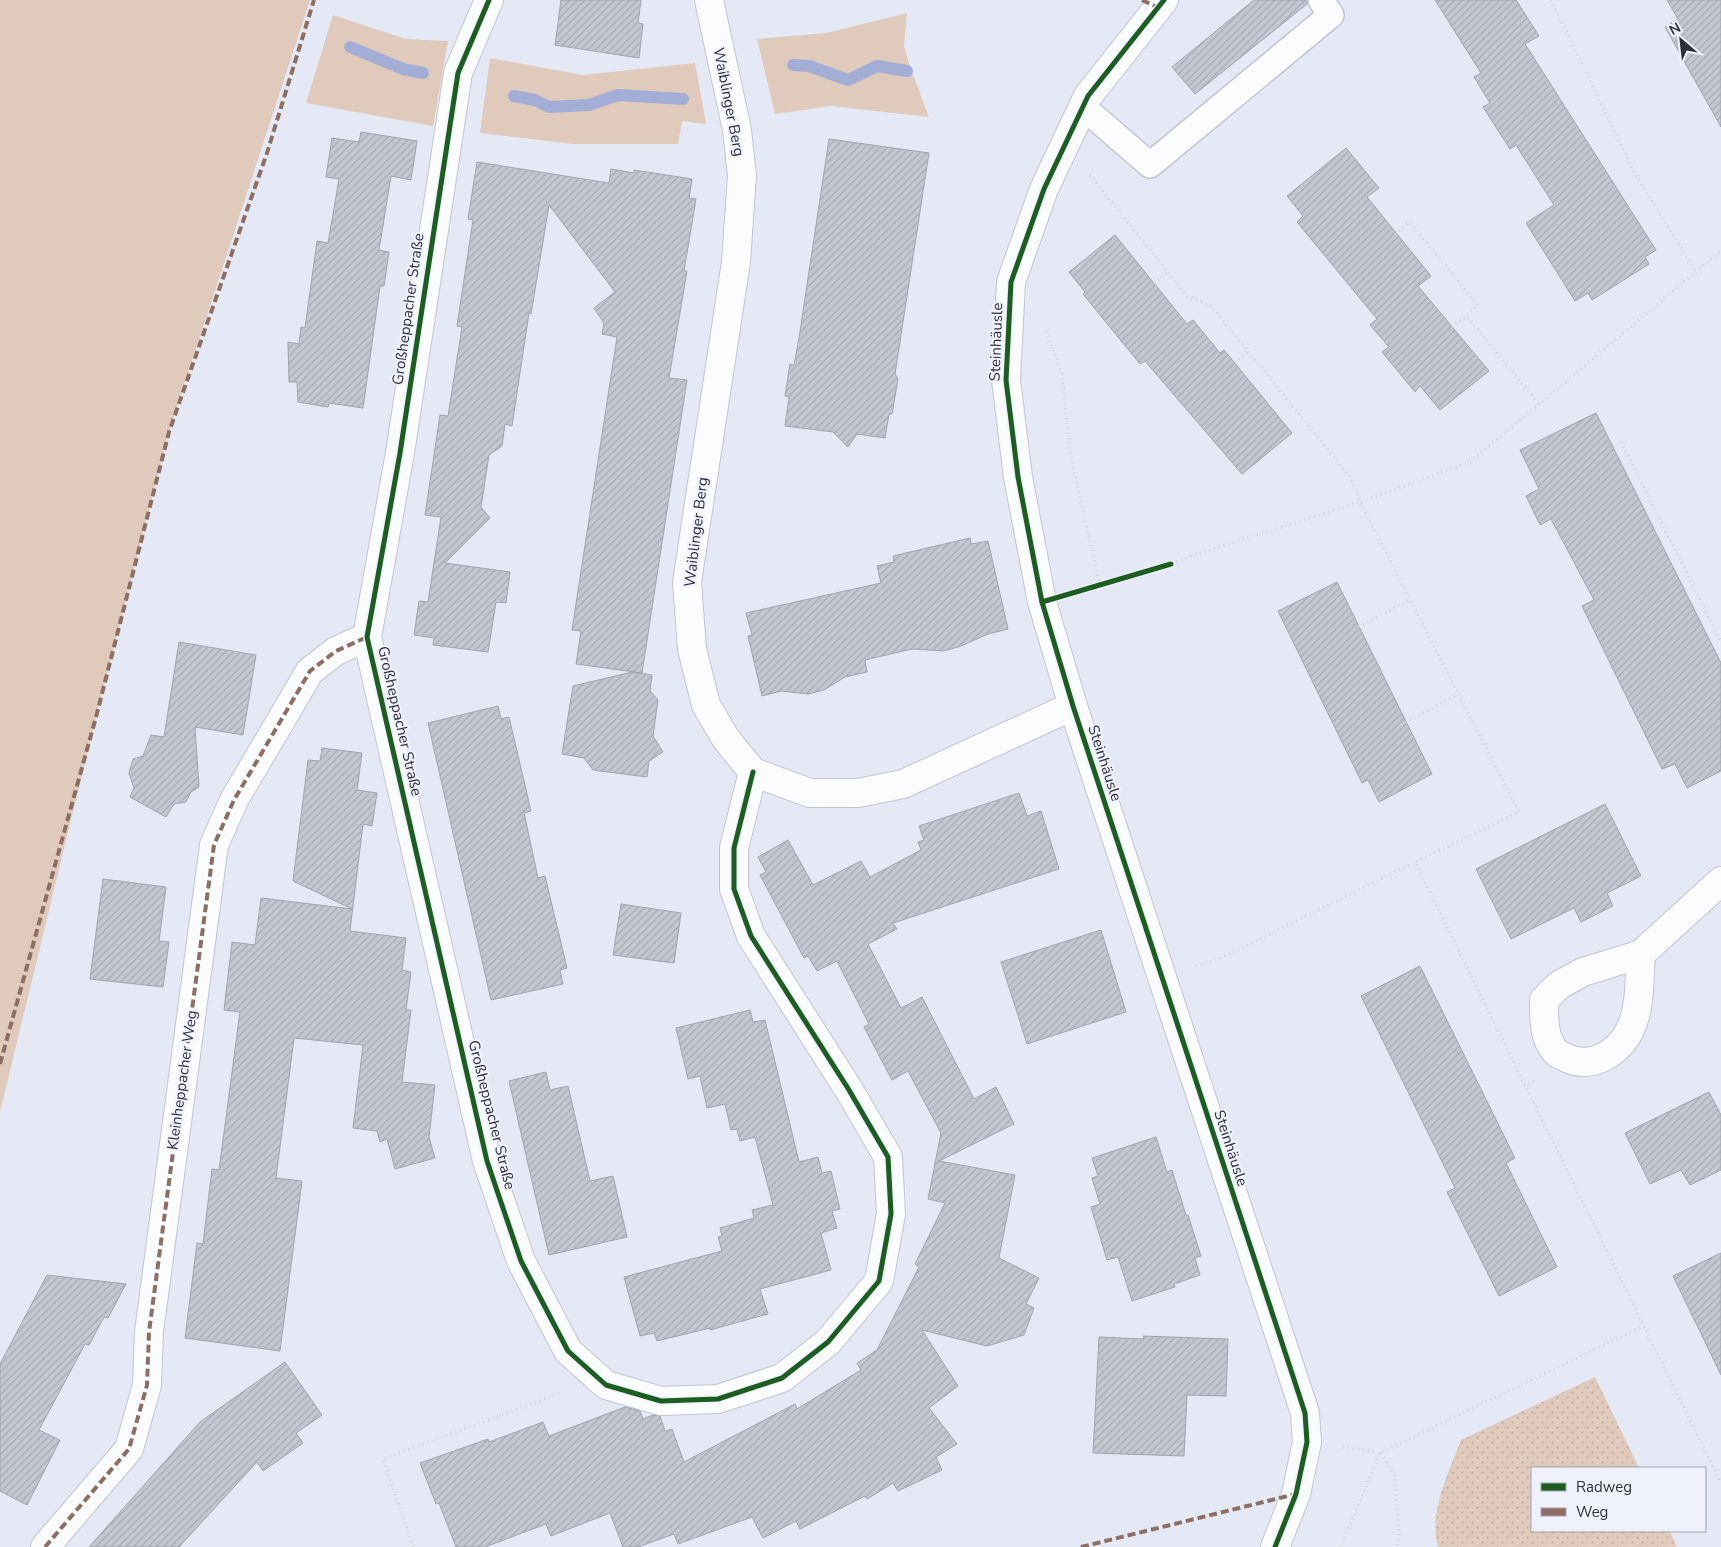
<svg xmlns="http://www.w3.org/2000/svg" width="1721" height="1547" viewBox="0 0 1721 1547" font-family="'Nunito Sans',sans-serif">
<defs>
<pattern id="park-dots" width="8" height="8" patternUnits="userSpaceOnUse" patternTransform="scale(1.25)"><rect width="8" height="8" fill="#e0cabb"/><path d="M2 2h.1M6 6h.1" fill="none" stroke="#c0aea2" stroke-width="1.8" stroke-linecap="round"/></pattern>
<pattern id="building-hatch" width="6" height="6" patternUnits="userSpaceOnUse" patternTransform="scale(1.25)"><rect width="6" height="6" fill="#c3c7d1"/><path d="M-1 1l2-2M0 6l6-6M5 7l2-2" fill="none" stroke="#a8abb4"/></pattern>
</defs>
<rect width="100%" height="100%" fill="#e5e9f6"/>
<g fill="#e0cabb">
<path d="M0,0H310L169,432L96,717L0,1112Z"/>
<path d="M907,13L904,46L909,64L929,117L831,106L775,114L757,39L826,33Z"/>
<path d="M333,15L406,39L448,41L433,126L306,103Z"/>
<path d="M490,58L583,75L695,63L706,124L682,121L678,144H573L480,133Z"/>
</g>
<path fill="url(#park-dots)" d="M1595,1377L1639,1468H1532V1531H1670L1677,1547H1438C1428,1513 1449,1472 1461,1440Z"/>
<g fill="none" stroke-linecap="round" stroke-linejoin="round">
<g stroke="#a2aed6" stroke-width="12">
<path d="M350,47L403,69L423,73"/>
<path d="M793,65L809,66L848,80L877,66L907,71"/>
<path d="M514,96L535,100L549,107L589,105L618,95L683,99"/>
</g>
</g>
<g fill="url(#building-hatch)" stroke="#a1a4ae">
<path d="M561,0H641L638,23L643,24L639,58L555,45Z"/>
<path d="M1254,0H1307V4L1195,94L1172,67Z"/>
<path d="M1435,0H1516L1539,36L1525,44L1656,250L1645,257L1649,264L1592,300L1588,293L1575,301L1526,223L1554,205L1516,145L1510,149L1483,107L1490,103L1474,77L1481,73Z"/>
<path d="M1667,0H1721V127L1665,27L1678,19Z"/>
<path d="M361,132L417,141L411,180L391,176L379,250L389,252L384,286H380L363,408L329,403L328,407L298,402L297,382H289L288,342L299,344L301,327L305,328L317,241L328,243L339,179L326,177L332,138L359,142Z"/>
<path d="M829,139L929,153L895,374L898,379L892,414H889L885,438L857,434L848,447L833,432L785,426L789,397L785,396L790,364L794,365L799,338Z"/>
<path d="M1346,148L1379,188L1367,197L1431,276L1418,286L1489,371L1440,410L1420,386L1415,392L1382,352L1389,347L1370,325L1377,319L1297,222L1303,216L1287,196Z"/>
<path d="M477,162L609,183L611,169L634,173V170L692,179L689,198L696,199L684,271H687L669,378L687,380L642,673L576,664L581,631L572,630L617,337L602,334L604,323L594,308L615,292L549,205L531,314L529,313L512,426L505,424L502,446L489,455L481,507L490,518L445,563L510,572L506,603L496,602L488,652L433,645L434,638L414,635L419,601L428,602L441,517L425,515L440,415L448,416L462,327L457,326L473,220L468,219Z"/>
<path d="M1115,235L1187,324L1193,320L1220,353L1224,350L1292,433L1242,474L1145,361L1140,364L1083,294L1085,292L1069,272Z"/>
<path d="M1596,413L1721,663V771L1687,788L1675,764L1662,769L1582,606L1594,600L1551,519L1540,525L1526,496L1539,489L1520,450Z"/>
<path d="M970,538L971,544L988,541L1008,629L988,634L961,646L944,651L912,649L865,660L867,672L845,677L824,690L808,694L781,691L762,696L748,636L752,635L746,613L881,583L877,566L894,562L893,556Z"/>
<path d="M1337,582L1432,774L1379,802L1368,780L1362,783L1278,611Z"/>
<path d="M179,642L256,655L243,735L195,727L199,787L191,792L186,802L174,804L166,817L130,797L134,788L129,773L133,759L143,756L151,735L164,737Z"/>
<path d="M632,672L652,675L650,691L658,700L653,736L663,752L649,761L647,777L593,770L584,758L562,754L573,686Z"/>
<path d="M498,706L501,719L509,717L531,811L524,813L538,878L545,876L567,968L560,970L563,984L491,1000L428,723Z"/>
<path d="M322,748L362,753L357,790L377,793L372,826L363,824L350,931L406,938L402,970L411,972L406,1010H411L402,1082L435,1085L429,1137L435,1158L395,1169L387,1139L380,1142L377,1131L353,1128L363,1045L294,1038L276,1178L302,1181L280,1351L185,1338L197,1243L203,1244L212,1169L219,1170L240,1012L224,1010L232,942L255,945L261,898L352,909L293,881L308,760L320,761Z"/>
<path d="M1019,793L1027,816L1041,811L1059,869L893,923L897,929L868,944L901,1008L922,997L974,1099L996,1087L1014,1124L939,1161L1015,1175L999,1258L1039,1278L1026,1304L1034,1308L1024,1335L987,1346L922,1330L958,1386L929,1408L957,1444L936,1457L942,1470L898,1491L893,1483L867,1499L865,1496L800,1529L796,1521L763,1538L752,1517L678,1544L674,1534L638,1547H623L610,1513L551,1536L546,1524L485,1547H456L439,1503L436,1504L420,1463L488,1439L489,1442L543,1422L549,1436L625,1407L640,1411L643,1419L653,1415L660,1416L665,1431L672,1429L684,1462L795,1404L797,1409L861,1370L857,1363L877,1350L919,1267L915,1264L945,1203L928,1199L941,1133L908,1071L892,1080L864,1027L869,1024L837,961L817,971L808,956L804,958L760,875L766,872L758,857L788,840L813,885L861,861L870,877L921,850L918,842L924,840L919,826Z"/>
<path d="M1605,804L1641,876L1607,893L1613,906L1581,922L1574,908L1511,939L1476,869Z"/>
<path d="M103,879L166,887L159,941L169,942L163,987L90,979Z"/>
<path d="M621,904L681,913L674,963L613,955Z"/>
<path d="M1101,930L1126,1012L1027,1044L1001,962Z"/>
<path d="M1420,966L1515,1158L1506,1163L1557,1267L1499,1296L1447,1192L1455,1188L1361,996Z"/>
<path d="M750,1010L753,1022L765,1020L799,1162L818,1157L822,1173L831,1171L840,1209L832,1211L837,1228L821,1233L831,1270L760,1289L768,1314L710,1330V1328L657,1341L654,1333L640,1336L624,1277L722,1251L718,1237L722,1236L720,1228L754,1218L752,1210L773,1205L755,1137L740,1141L737,1129L731,1130L725,1104L707,1108L700,1076L688,1079L676,1028Z"/>
<path d="M546,1072L550,1090L568,1086L590,1181L613,1176L627,1237L549,1255L509,1081Z"/>
<path d="M1709,1092L1721,1115V1170L1690,1185L1681,1170L1650,1184L1625,1133Z"/>
<path d="M1156,1137L1167,1172L1172,1170L1186,1215H1188L1201,1256L1195,1258L1200,1275L1174,1284L1175,1287L1132,1301L1118,1257L1107,1260L1091,1207L1100,1204L1092,1178L1098,1176L1092,1158Z"/>
<path d="M1721,1253V1375L1673,1276Z"/>
<path d="M47,1275L126,1284L108,1318L104,1317L89,1345L85,1344L39,1430L60,1440L27,1505L0,1491V1364Z"/>
<path d="M1143,1336L1228,1339L1226,1396L1187,1395L1184,1456L1093,1453L1099,1337L1144,1339Z"/>
<path d="M285,1362L322,1415L296,1433L303,1443L263,1471L257,1462L179,1547H89L200,1422Z"/>
</g>
<g fill="none" stroke-linecap="round" stroke-linejoin="round">
<defs>
<path id="service" d="M1083,107L1150,165L1331,15L1321,0"/>
<g id="minor">
<path d="M489,0L458,73L400,453L367,637L487,1161L521,1261L568,1351L606,1385L661,1401L718,1399L782,1378L828,1342L879,1281L891,1214L888,1157L849,1090L751,936L734,889V848L753,772"/>
<path d="M709,0L737,130L742,176L736,262L687,582L692,649L706,705L726,739L753,772L810,793H858L903,784L1073,706"/>
<path d="M1164,0L1088,96L1044,189L1011,282L1006,380L1018,477L1042,602L1073,706L1305,1413L1307,1442L1296,1494L1275,1547"/>
<path d="M1641,954C1639,979 1641,1007 1630,1030C1618,1054 1589,1071 1565,1057C1562,1056 1557,1054 1555,1051C1543,1037 1544,1017 1544,1000L1559,985L1583,972L1641,954L1721,881"/>
<path d="M45,1547L129,1449L147,1385L149,1332L214,845L234,800L310,671L336,651L367,637"/>
</g>
</defs>
<use href="#service" stroke="#c2c5d0" stroke-width="28"/>
<use href="#minor" stroke="#c2c5d0" stroke-width="30"/>
<g stroke="#d2d4d7" stroke-width="3" stroke-dasharray="1 4" stroke-linecap="butt">
<path d="M1551,0L1634,172L1696,272"/>
<path d="M1090,175L1187,296L1211,306L1351,478L1360,502L1519,812L1415,862L1721,1483"/>
<path d="M1395,234L1409,222L1478,305L1466,316L1539,404"/>
<path d="M1154,283L1168,272"/>
<path d="M1452,327L1466,316"/>
<path d="M1046,331L1062,373L1070,452L1100,586"/>
<path d="M1235,363L1248,351"/>
<path d="M1621,442L1721,642"/>
<path d="M1076,593L1360,502L1470,462L1721,251"/>
<path d="M1354,629L1410,600"/>
<path d="M1401,725L1458,694"/>
<path d="M1196,966L1226,956L1415,862"/>
<path d="M1524,1085L1535,1081"/>
<path d="M1343,1447L1380,1453L1643,1326"/>
<path d="M1381,1453L1394,1475L1399,1535L1397,1547"/>
<path d="M413,1547L383,1459L561,1393"/>
<path d="M1341,1547L1380,1453"/>
</g>
<use href="#service" stroke="#fbfcfe" stroke-width="25"/>
<use href="#minor" stroke="#fbfcfe" stroke-width="28"/>
<g stroke="#8d6e63" stroke-width="4" stroke-dasharray="8 4" stroke-linecap="butt">
<path d="M1142,0L1157,7"/>
<path d="M0,1064L96,717L169,432L267,153L314,0"/>
<path d="M45,1547L129,1449L147,1385L149,1332L214,845L234,800L310,671L336,651L367,637"/>
<path d="M1081,1547L1296,1494"/>
</g>
<defs>
<g id="cycleway">
<path d="M489,0L458,73L400,453L367,637L487,1161L521,1261L568,1351L606,1385L661,1401L718,1399L782,1378L828,1342L879,1281L891,1214L888,1157L849,1090L751,936L734,889V848L753,772"/>
<path d="M1164,0L1088,96L1044,189L1011,282L1006,380L1018,477L1042,602L1073,706L1305,1413L1307,1442L1296,1494L1275,1547"/>
<path d="M1042,602L1171,564"/>
</g>
</defs>
<use href="#cycleway" stroke="#eff2fd" stroke-width="8"/>
<use href="#cycleway" stroke="#1b5e20" stroke-width="5"/>
</g>
<g text-anchor="middle" dominant-baseline="central" stroke-width="4" stroke-linejoin="round" paint-order="stroke">
<g font-size="15" fill="#2d2f39" stroke="#eff2fd">
<text transform="translate(729 102) rotate(79)">Waiblinger Berg</text>
<text transform="translate(408 309) rotate(-82)">Großheppacher Straße</text>
<text transform="translate(996 342) rotate(-88)">Steinhäusle</text>
<text transform="translate(696 532) rotate(-83)">Waiblinger Berg</text>
<text transform="translate(400 721) rotate(77)">Großheppacher Straße</text>
<text transform="translate(1105 763) rotate(72)">Steinhäusle</text>
<text transform="translate(182 1080) rotate(-82)">Kleinheppacher Weg</text>
<text transform="translate(492 1115) rotate(76)">Großheppacher Straße</text>
<text transform="translate(1231 1148) rotate(72)">Steinhäusle</text>
</g>
</g>
<rect x="1531" y="1467" width="175" height="65" fill="#eff2fd" stroke="#a1a4af"/>
<rect x="1541" y="1483" width="25" height="8" fill="#1b5e20" stroke="#a1a4af"/>
<text x="1576" y="1492" font-size="15" fill="#2d2f39">Radweg</text>
<rect x="1541" y="1508" width="25" height="8" fill="#8d6e63" stroke="#a1a4af"/>
<text x="1576" y="1517" font-size="15" fill="#2d2f39">Weg</text>
<g transform="translate(1681 40) rotate(332)" stroke="#eff2fd" stroke-width="4" paint-order="stroke">
<path d="M0-4L9 19L0 12L-9 19Z" fill="#2d2f39"/>
<text y="-8" font-size="14" font-weight="bold" text-anchor="middle" fill="#2d2f39">N</text>
</g>
</svg>
